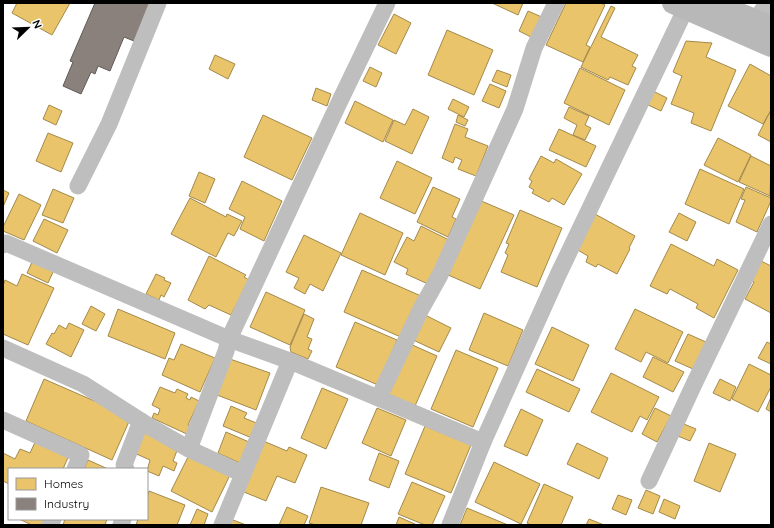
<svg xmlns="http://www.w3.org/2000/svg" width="774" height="528" viewBox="0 0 774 528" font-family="Quicksand,sans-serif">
<rect width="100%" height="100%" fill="#fff"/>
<g fill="#e9c46a" stroke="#a3894a">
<path d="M17,3H70L52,35L12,13Z"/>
<path d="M492,3H523L518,15Z"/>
<path d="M566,3H601L605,5L586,45L590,47L583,62L546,45Z"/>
<path d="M611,6L615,8L601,37L638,55L632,66L636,68L628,85L610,77L608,80L581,67Z"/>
<path d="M528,11L544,18L535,39L519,31Z"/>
<path d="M394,14L411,23L396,54L378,45Z"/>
<path d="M447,30L493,50L474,95L428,75Z"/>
<path d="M686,41L712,43L706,57L736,70L711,131L691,123L694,113L671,104L682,76L673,72Z"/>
<path d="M215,55L235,64L228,79L209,69Z"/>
<path d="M750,64L771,76V110L763,124L728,106Z"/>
<path d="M370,67L382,73L376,87L363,81Z"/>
<path d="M580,68L625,90L609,125L564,103Z"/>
<path d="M497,70L511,75L507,87L492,81Z"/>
<path d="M490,84L506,91L499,108L482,101Z"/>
<path d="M316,88L331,94L327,106L312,100Z"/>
<path d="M653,91L667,98L661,111L646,104Z"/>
<path d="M453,99L469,107L464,117L448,109Z"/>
<path d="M355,101L393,120L383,142L345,123Z"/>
<path d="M49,105L62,111L56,125L43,119Z"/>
<path d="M569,107L589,116L585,125L591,128L585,140L573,135L577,125L564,118Z"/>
<path d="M413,109L429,117L412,154L385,141L394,120L405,125Z"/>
<path d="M771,110V142L758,135Z"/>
<path d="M263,115L312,138L292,180L244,157Z"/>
<path d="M458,115L468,120L465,126L456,122Z"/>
<path d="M455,124L468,129L465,137L488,146L476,176L458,169L462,160L455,157L453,163L442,158Z"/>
<path d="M559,129L596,146L586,167L549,150Z"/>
<path d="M48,133L73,143L61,172L36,161Z"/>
<path d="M718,138L751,155L738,182L704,165Z"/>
<path d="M541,156L554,163L556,159L582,174L564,205L552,198L549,202L532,193L534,190L529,187L532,181L529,179Z"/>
<path d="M751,156L771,166L770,196L739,182Z"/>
<path d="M397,161L432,178L415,214L380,198Z"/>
<path d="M700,169L744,189L729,224L685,204Z"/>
<path d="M199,172L215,179L205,203L189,196Z"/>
<path d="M242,181L282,201L264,241L240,229L245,217L229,209Z"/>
<path d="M433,187L460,199L452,217L456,219L448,237L417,222Z"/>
<path d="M746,187L771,198V201L757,232L736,222L745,200L741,199Z"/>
<path d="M53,189L74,198L63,223L42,215Z"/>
<path d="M3,190L9,193L3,207Z"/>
<path d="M19,194L41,205L24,240L3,231V227Z"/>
<path d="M190,198L226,217L227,214L242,221L234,236L228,233L216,257L171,234Z"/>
<path d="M479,200L514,215L480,289L446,274Z"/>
<path d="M520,210L562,228L537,287L501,272L508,255L505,253L509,244L506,243Z"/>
<path d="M360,213L403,233L385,275L341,255Z"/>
<path d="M679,213L696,222L687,241L669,232Z"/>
<path d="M595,214L635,236L629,248L630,249L617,274L598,264L596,267L586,262L588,256L576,249Z"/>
<path d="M44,219L68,230L57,253L33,241Z"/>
<path d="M421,226L449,240L428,284L406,274L408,269L394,262L407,237L414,241Z"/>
<path d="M304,235L341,253L323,291L310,284L305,294L294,288L299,278L286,272Z"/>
<path d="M671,244L714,266L717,259L738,270L714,318L696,308L698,304L670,289L667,294L650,286Z"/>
<path d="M209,256L246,275L244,277L249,280L231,315L209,305L205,309L188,300Z"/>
<path d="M33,260L54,270L48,283L27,273Z"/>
<path d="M759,260L771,266V313L745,299L754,282L749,279Z"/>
<path d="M362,270L421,296L403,338L344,312Z"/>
<path d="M22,274L54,288L28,345L3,334V286L5,280L17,286Z"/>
<path d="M156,274L165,278L164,280L171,283L164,297L161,295L159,300L146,294Z"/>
<path d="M266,292L305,310L290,345L250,327Z"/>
<path d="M91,306L105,314L96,331L82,324Z"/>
<path d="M118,309L175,333L165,359L108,336Z"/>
<path d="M635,309L683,332L668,363L646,352L641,362L615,349Z"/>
<path d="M484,313L523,330L508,366L469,350Z"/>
<path d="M304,314L314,319L307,337L312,339L308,349L312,351L308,359L291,352L290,347Z"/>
<path d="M423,314L451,328L439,352L411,339Z"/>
<path d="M355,322L397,340L378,385L336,367Z"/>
<path d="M69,323L84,330L71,357L46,344L52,333L54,334L59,325L66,329Z"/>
<path d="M552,327L589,345L573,381L535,364Z"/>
<path d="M688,334L706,342L693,369L675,361Z"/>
<path d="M767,342L771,344V364L758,358Z"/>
<path d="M408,343L437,356L415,406L386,393Z"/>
<path d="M181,344L215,358L200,392L162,375L169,358L174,360Z"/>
<path d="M456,350L498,368L473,427L431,409Z"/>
<path d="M653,357L684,372L673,392L643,377Z"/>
<path d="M230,359L270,373L256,410L217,395Z"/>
<path d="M749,364L771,375V387L758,412L732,399Z"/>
<path d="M537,369L580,389L569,412L526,392Z"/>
<path d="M611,373L659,397L647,420L640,416L632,432L591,412Z"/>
<path d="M44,379L131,417L112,460L26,421Z"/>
<path d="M720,379L736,387L730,401L713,393Z"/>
<path d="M160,387L175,393L177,389L188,394L186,398L190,400L191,397L199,401L188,425L193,427L189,435L152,418L154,413L158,415L160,409L152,405Z"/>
<path d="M322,388L348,399L326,449L301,438Z"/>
<path d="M771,397V412L766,409Z"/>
<path d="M231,406L247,413L244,418L259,424L252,438L223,426Z"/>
<path d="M377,408L406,420L391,456L362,443Z"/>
<path d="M655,408L671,416L657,442L642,434Z"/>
<path d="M521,409L543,420L527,456L504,446Z"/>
<path d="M679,422L696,429L690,441L673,434Z"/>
<path d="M425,426L471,445L451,493L405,474Z"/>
<path d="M140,430L178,448L173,461L177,463L174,471L163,466L159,476L147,471L150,460L132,452Z"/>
<path d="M226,432L249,442L240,463L218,453Z"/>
<path d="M37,438L70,453L63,469H9V484L3,481V453L15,459L20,449L30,453Z"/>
<path d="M261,440L287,451L289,447L307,455L295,483L277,476L266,501L239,490Z"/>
<path d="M577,443L608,458L599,479L567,464Z"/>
<path d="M709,443L736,454L720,492L694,481Z"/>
<path d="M379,453L399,461L389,488L369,480Z"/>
<path d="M189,455L230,475L212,512L171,491Z"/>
<path d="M88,460L108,469H84Z"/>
<path d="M494,462L540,484L521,524L475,502Z"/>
<path d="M412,482L445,496L432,525H425L398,514Z"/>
<path d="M544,484L573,497L561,525H531L527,523Z"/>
<path d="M321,487L369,503L361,525H316L309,523Z"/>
<path d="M646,490L660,496L653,514L638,508Z"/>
<path d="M149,491L185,505L177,525H136L138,519H147V497Z"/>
<path d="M618,495L632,500L626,515L612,509Z"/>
<path d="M664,499L680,506L675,519L659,512Z"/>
<path d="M287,507L308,516L304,525H279Z"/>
<path d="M467,508L508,525H460Z"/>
<path d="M197,509L208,514L204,525H190Z"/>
<path d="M399,517L417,525H396Z"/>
<path d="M228,518L246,525H225Z"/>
<path d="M19,519H45L42,525H32Z"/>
<path d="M65,519H107L105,525H63Z"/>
<path d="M589,519L604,525H586Z"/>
</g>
<path fill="#8a817c" stroke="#615a57" d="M95,3H150L134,41L124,37L110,71L98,66L95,74L91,72L81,94L63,86L73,62L70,61Z"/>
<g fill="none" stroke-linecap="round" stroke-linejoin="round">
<g stroke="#bebebe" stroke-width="17">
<path d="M756,20L767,3"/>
<path d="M78,186L109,124L158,3"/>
<path d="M3,245L6,243L229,339L290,361L483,442"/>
<path d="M3,348L83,384L147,425L189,449L243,474"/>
<path d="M379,397L421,309L440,275L515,109L534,48L556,3"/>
<path d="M3,420L81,455L75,469"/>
<path d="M189,449L226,351L229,339L337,107L387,3"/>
<path d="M126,469L124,465L141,421"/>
<path d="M649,481L695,382L771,224"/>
<path d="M50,525L53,519"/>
<path d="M121,525L123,519"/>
<path d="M222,525L290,361"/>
<path d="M450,525L483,442L558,275L686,8"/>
</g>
<g stroke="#b8b8b8" stroke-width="22">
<path d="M673,3L771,46"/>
<path d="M714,3L771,27"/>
</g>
</g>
<rect width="774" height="528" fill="none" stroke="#000000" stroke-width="8"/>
<rect x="8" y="468" width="140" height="52" fill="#ffffff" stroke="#999999"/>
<rect x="16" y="478" width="20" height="12" fill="#e9c46a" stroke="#999999"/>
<text x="44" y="488" font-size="12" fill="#000000">Homes</text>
<rect x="16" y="498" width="20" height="12" fill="#8a817c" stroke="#999999"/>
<text x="44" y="508" font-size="12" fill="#000000">Industry</text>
<g transform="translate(28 28) rotate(67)" stroke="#ffffff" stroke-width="3" paint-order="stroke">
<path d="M0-3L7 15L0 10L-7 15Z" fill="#000000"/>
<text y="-6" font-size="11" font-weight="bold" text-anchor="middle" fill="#000000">N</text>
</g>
</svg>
